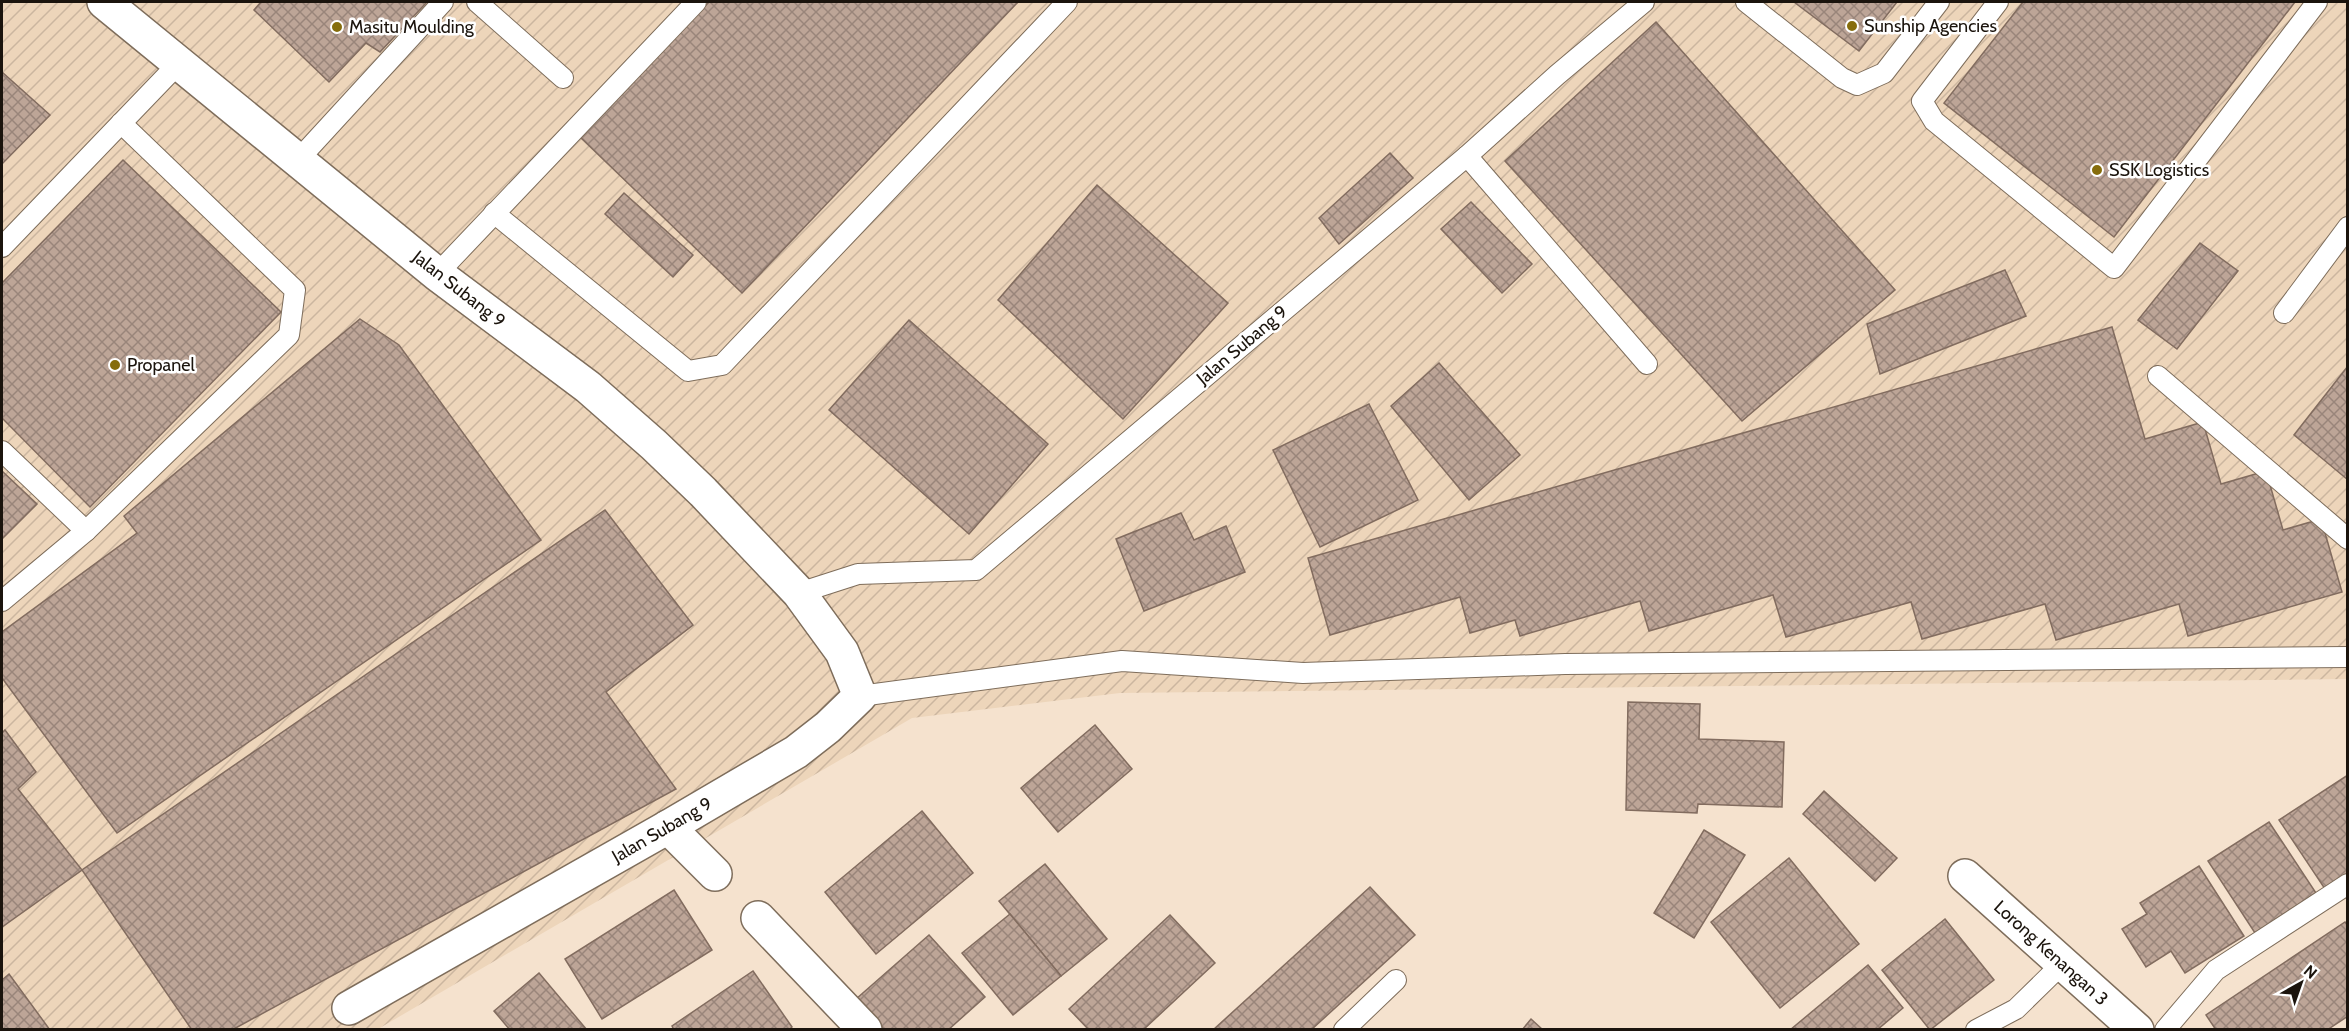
<svg xmlns="http://www.w3.org/2000/svg" width="2349" height="1031" viewBox="0 0 2349 1031" font-family="Cabin,sans-serif">
<defs>
<pattern id="industrial-furrows" width="10" height="10" patternUnits="userSpaceOnUse" patternTransform="scale(1.5)"><rect width="10" height="10" fill="#edd5ba"/><path d="M-1 1l2-2M0 10L10 0M9 11l2-2" fill="none" stroke="#cbb69f"/></pattern>
<pattern id="building-cross-hatch" width="8" height="8" patternUnits="userSpaceOnUse" patternTransform="scale(1.5)"><rect width="8" height="8" fill="#bda597"/><path d="M0 0l8 8M0 8l8-8" fill="none" stroke="#99857a"/></pattern>
</defs>
<rect width="100%" height="100%" fill="#f5e2ce"/>
<path fill="url(#industrial-furrows)" d="M2,2H2347V679L1120,693L912,718L378,1029L2,1030Z"/>
<g fill="url(#building-cross-hatch)" stroke="#826c5f" stroke-width="1.5">
<path d="M261,2H427L380,52L366,43L329,82L254,10Z"/>
<path d="M709,2H1018L742,293L580,137Z"/>
<path d="M1794,2H1897L1859,51Z"/>
<path d="M2023,2H2295L2114,237L1944,103Z"/>
<path d="M1656,22L1895,290L1742,421L1505,161Z"/>
<path d="M2,72L50,115L2,164Z"/>
<path d="M1390,153L1413,178L1339,244L1319,218Z"/>
<path d="M123,160L281,312L90,507L2,418V283Z"/>
<path d="M1097,185L1228,303L1123,419L998,300Z"/>
<path d="M624,193L693,255L673,277L605,214Z"/>
<path d="M1471,202L1532,264L1502,293L1441,229Z"/>
<path d="M2200,243L2238,271L2177,349L2138,320Z"/>
<path d="M2005,270L2026,316L1880,374L1867,324Z"/>
<path d="M360,319L399,345L541,540L117,833L2,678V632L137,533L124,516Z"/>
<path d="M909,320L1048,444L969,534L829,410Z"/>
<path d="M2112,327L2145,439L2203,422L2221,484L2266,471L2283,530L2321,519L2342,592L2188,636L2179,604L2056,640L2045,604L1922,639L1911,602L1786,637L1773,595L1649,631L1640,601L1520,636L1515,620L1470,633L1460,597L1330,635L1308,558Z"/>
<path d="M1439,363L1520,455L1469,500L1391,406Z"/>
<path d="M2348,366V480L2294,435Z"/>
<path d="M1369,404L1418,500L1320,547L1273,450Z"/>
<path d="M2,471L37,504L2,539Z"/>
<path d="M605,510L693,625L606,692L676,789L232,1030H192L82,870Z"/>
<path d="M1181,513L1194,540L1226,526L1245,572L1144,611L1116,539Z"/>
<path d="M1628,702L1700,704L1699,739L1784,742L1782,807L1698,804L1697,813L1626,810Z"/>
<path d="M1095,725L1132,769L1058,832L1021,788Z"/>
<path d="M5,730L36,772L18,789L82,870L2,927V733Z"/>
<path d="M2348,775V873L2325,889L2279,820Z"/>
<path d="M1824,791L1897,858L1875,881L1803,814Z"/>
<path d="M922,811L973,873L876,954L825,892Z"/>
<path d="M2269,822L2316,893L2255,933L2208,861Z"/>
<path d="M1704,830L1745,855L1694,938L1654,913Z"/>
<path d="M1789,858L1859,944L1780,1008L1711,922Z"/>
<path d="M1045,864L1107,939L1061,976L999,901Z"/>
<path d="M2199,866L2244,936L2185,973L2171,951L2146,967L2122,929L2147,914L2140,903Z"/>
<path d="M1370,887L1415,935L1311,1030H1213Z"/>
<path d="M674,890L712,950L602,1019L565,959Z"/>
<path d="M1010,914L1061,976L1013,1015L962,953Z"/>
<path d="M1170,915L1215,963L1143,1030H1089L1069,1009Z"/>
<path d="M1945,919L1994,980L1930,1030L1882,970Z"/>
<path d="M2345,922L2348,926V1016L2327,1030H2216L2206,1015Z"/>
<path d="M929,935L985,997L948,1030H882L856,999Z"/>
<path d="M1868,965L1903,1008L1877,1030H1790Z"/>
<path d="M753,971L792,1027L789,1030H674L672,1026Z"/>
<path d="M539,973L587,1030H510L494,1011Z"/>
<path d="M9,974L50,1030H2V980Z"/>
<path d="M1531,1019L1543,1030H1522Z"/>
</g>
<g fill="none" stroke-linecap="round" stroke-linejoin="round">
<defs>
<g id="lane">
<path d="M477,2L563,78"/>
<path d="M1746,2L1842,78L1857,85L1884,73L1939,2"/>
<path d="M1998,2L1922,101L1934,121L2114,268L2317,2"/>
<path d="M1467,156L1647,364"/>
<path d="M298,160L443,2"/>
<path d="M494,213L688,371L722,365L1067,2"/>
<path d="M2,247L179,63"/>
<path d="M437,274L696,2"/>
<path d="M2284,313L2348,227"/>
<path d="M2158,376L2348,539"/>
<path d="M2,451L86,531"/>
<path d="M799,593L858,574L976,570L1467,156L1557,75L1644,2"/>
<path d="M2,601L86,531L289,335L295,290L121,123"/>
<path d="M860,696L1122,661L1303,673L1565,664L2348,657"/>
<path d="M1344,1030L1396,980"/>
<path d="M1976,1030L2016,1009L2063,963"/>
<path d="M2165,1030L2216,970L2348,884"/>
</g>
<g id="street">
<path d="M104,2L437,274L588,387L654,445L703,492L799,593L842,652L860,696L828,727L796,752L668,827L349,1008"/>
<path d="M668,827L715,874"/>
<path d="M1965,876L2137,1030"/>
<path d="M758,918L865,1030"/>
</g>
</defs>
<use href="#lane" stroke="#7e6d5b" stroke-width="22"/>
<use href="#street" stroke="#7e6d5b" stroke-width="36"/>
<use href="#lane" stroke="#fff" stroke-width="20"/>
<use href="#street" stroke="#fff" stroke-width="33"/>
</g>
<g fill="#866d0c" stroke="#fff" stroke-width="2">
<circle cx="1852" cy="26" r="6"/>
<circle cx="337" cy="27" r="6"/>
<circle cx="2097" cy="170" r="6"/>
<circle cx="115" cy="365" r="6"/>
</g>
<g text-anchor="middle" dominant-baseline="central" stroke-width="5" stroke-linejoin="round" paint-order="stroke">
<g font-size="18" fill="#1b140d" stroke="#fff" text-anchor="start">
<text x="1864" y="26">Sunship Agencies</text>
<text x="349" y="27">Masitu Moulding</text>
<text x="2109" y="170">SSK Logistics</text>
<text x="127" y="365">Propanel</text>
</g>
<g font-size="18" fill="#1b140d" stroke="#fff">
<text transform="translate(459 289) rotate(38)">Jalan Subang 9</text>
<text transform="translate(1242 345) rotate(-40)">Jalan Subang 9</text>
<text transform="translate(662 830) rotate(-30)">Jalan Subang 9</text>
<text transform="translate(2051 953) rotate(42)">Lorong Kenangan 3</text>
</g>
</g>
<rect width="2349" height="1031" fill="none" stroke="#1b140d" stroke-width="6"/>
<g transform="translate(2301 983) rotate(40)" stroke="#ffffff" stroke-width="4.5" paint-order="stroke">
<path d="M0-4.5L10 22L0 15L-10 22Z" fill="#1b140d"/>
<text y="-9" font-size="16" font-weight="bold" text-anchor="middle" fill="#1b140d">N</text>
</g>
</svg>
